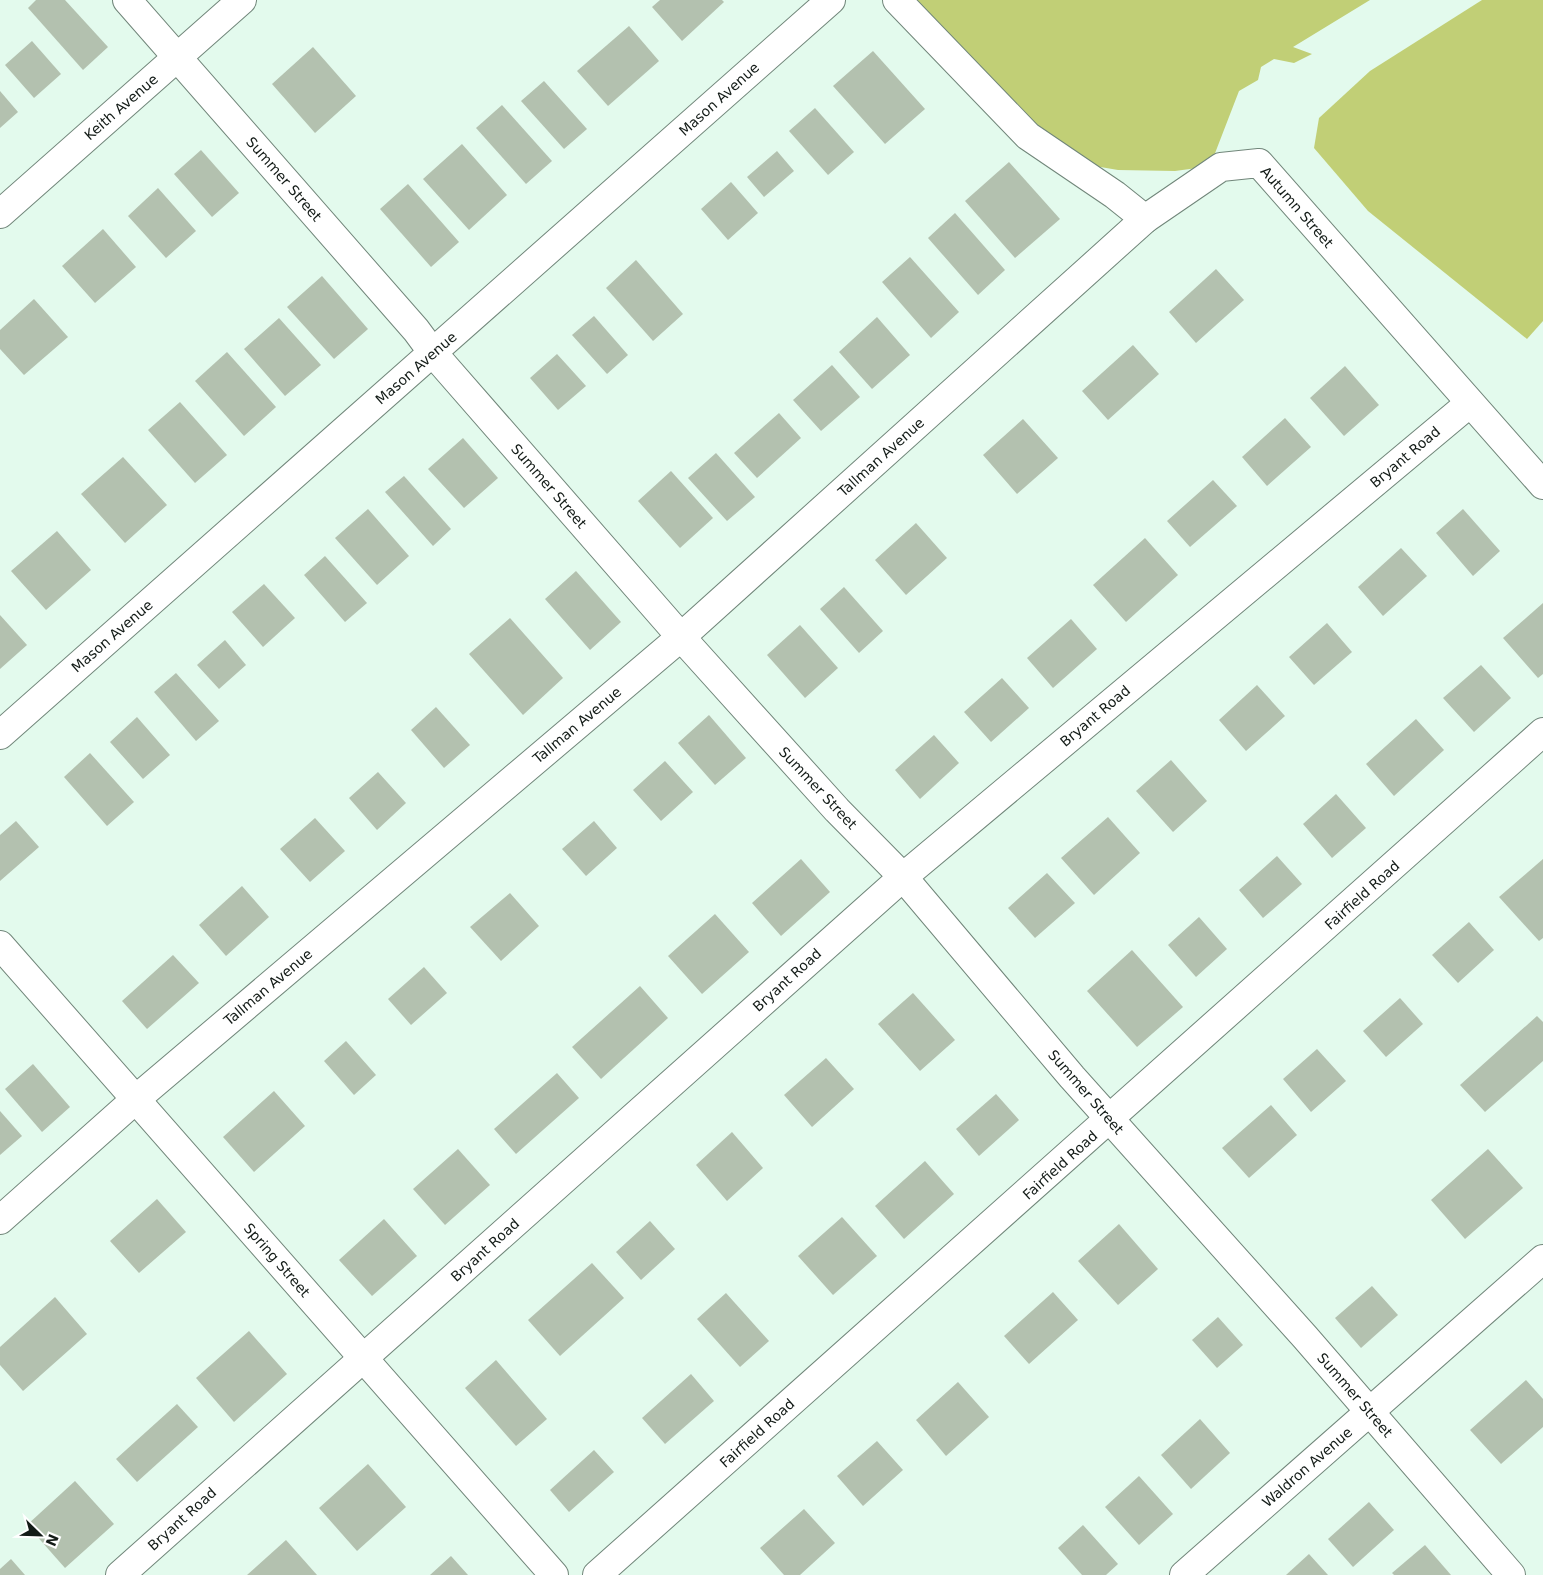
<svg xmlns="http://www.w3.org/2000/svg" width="1543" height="1575" viewBox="0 0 1543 1575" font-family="'DejaVu Sans',sans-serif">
<rect width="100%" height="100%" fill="#e3faed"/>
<g fill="#c1cf76">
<path d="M889,0H1370L1293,47L1312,54L1294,63L1274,59L1261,67L1258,80L1239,91L1212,161V166L1175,171L1118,170L1077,163Z"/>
<path d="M1482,0H1543V321L1527,339L1368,211L1314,148L1319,118L1370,71Z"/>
</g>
<g fill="#b3c1af">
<path d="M36,0H65L108,47L83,70L28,8Z"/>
<path d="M660,0H722L724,2L682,41L652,7Z"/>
<path d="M629,26L659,61L608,106L577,71Z"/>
<path d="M32,41L61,74L34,98L5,65Z"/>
<path d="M313,47L356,96L315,133L272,84Z"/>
<path d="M873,51L925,109L885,144L833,86Z"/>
<path d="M544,81L587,129L564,149L521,101Z"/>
<path d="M0,91L18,112L0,128Z"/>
<path d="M502,105L552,161L526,184L476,128Z"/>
<path d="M815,108L854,152L828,175L789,131Z"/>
<path d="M462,144L507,195L469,230L423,179Z"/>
<path d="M201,150L239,193L212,217L174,174Z"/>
<path d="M777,151L794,171L764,197L747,177Z"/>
<path d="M1009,162L1060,219L1015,258L965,201Z"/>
<path d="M731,182L758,213L728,240L701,209Z"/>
<path d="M408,184L459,242L431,267L380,209Z"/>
<path d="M158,188L196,231L166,258L128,216Z"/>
<path d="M955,213L1005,270L978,295L928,238Z"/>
<path d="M103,229L136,267L95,303L62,266Z"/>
<path d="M910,257L959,312L931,338L882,282Z"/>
<path d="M636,260L683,314L653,341L606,288Z"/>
<path d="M1216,269L1244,300L1196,343L1169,312Z"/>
<path d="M322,276L368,329L334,359L287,307Z"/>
<path d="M34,299L68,337L24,375L0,349V330Z"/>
<path d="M594,316L628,355L607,374L572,335Z"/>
<path d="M877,317L910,355L872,389L839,352Z"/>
<path d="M279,318L321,365L285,396L244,349Z"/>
<path d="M1133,345L1159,374L1108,420L1082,391Z"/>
<path d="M227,352L276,407L244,436L195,381Z"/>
<path d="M557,354L586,386L558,410L530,378Z"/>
<path d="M832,365L860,397L821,431L793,400Z"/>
<path d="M1345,366L1379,405L1344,436L1310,398Z"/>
<path d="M180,402L227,455L195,483L148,430Z"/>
<path d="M779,413L801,438L757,478L734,453Z"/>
<path d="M1285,418L1311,447L1267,486L1242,457Z"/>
<path d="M1023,419L1058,458L1017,494L983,455Z"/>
<path d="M463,438L498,478L464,508L428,469Z"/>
<path d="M716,453L755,497L727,521L688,478Z"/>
<path d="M123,457L167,505L125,543L81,494Z"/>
<path d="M671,471L713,518L680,548L638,501Z"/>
<path d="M404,476L451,529L433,546L385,492Z"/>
<path d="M1213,480L1237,506L1190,547L1167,521Z"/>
<path d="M368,509L409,556L377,585L335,538Z"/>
<path d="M1463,509L1500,551L1473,576L1436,533Z"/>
<path d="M916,523L947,558L906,595L875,560Z"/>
<path d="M57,531L91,570L46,610L11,571Z"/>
<path d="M1145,538L1178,575L1126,622L1093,585Z"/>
<path d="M1401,548L1427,576L1383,616L1358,587Z"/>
<path d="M325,556L367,603L345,622L304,575Z"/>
<path d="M576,571L621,622L590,650L545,599Z"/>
<path d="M264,584L295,618L263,647L232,612Z"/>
<path d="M844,587L883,631L859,653L820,609Z"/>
<path d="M1543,603V674L1538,678L1503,638Z"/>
<path d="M0,615L27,645L0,669Z"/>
<path d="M510,618L563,678L523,715L469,654Z"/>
<path d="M1071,619L1097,649L1053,688L1027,658Z"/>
<path d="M1327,623L1352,652L1314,685L1289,657Z"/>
<path d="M800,625L838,668L805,698L767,655Z"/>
<path d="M225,640L246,665L219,689L197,665Z"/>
<path d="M1481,665L1511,698L1474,732L1443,698Z"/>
<path d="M176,673L219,721L196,741L154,692Z"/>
<path d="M1002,678L1029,708L991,742L964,712Z"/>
<path d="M1257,685L1285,716L1246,751L1219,720Z"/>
<path d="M436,707L470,745L444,768L411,730Z"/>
<path d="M709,715L746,758L715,785L678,743Z"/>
<path d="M137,717L170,755L143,779L110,742Z"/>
<path d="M1416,719L1444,750L1394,796L1366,764Z"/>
<path d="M934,735L959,763L920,799L895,770Z"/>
<path d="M90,753L134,802L107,826L64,777Z"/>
<path d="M1171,760L1207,801L1173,832L1136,791Z"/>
<path d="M665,761L693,792L661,821L633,790Z"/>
<path d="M378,772L406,803L377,830L349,798Z"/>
<path d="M1336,794L1366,828L1332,858L1303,824Z"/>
<path d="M1108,817L1140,853L1094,895L1061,858Z"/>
<path d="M315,818L345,851L310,882L280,849Z"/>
<path d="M16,821L39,847L0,881V835Z"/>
<path d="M594,821L617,848L586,876L562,849Z"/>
<path d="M1277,856L1302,884L1263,918L1239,890Z"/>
<path d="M801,859L830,892L781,936L752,903Z"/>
<path d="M1543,859V938L1539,941L1499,897Z"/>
<path d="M1047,873L1075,903L1035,938L1008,908Z"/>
<path d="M242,886L269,917L226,956L199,925Z"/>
<path d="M510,893L539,926L501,961L470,927Z"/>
<path d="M715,914L749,952L702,994L668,956Z"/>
<path d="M1199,917L1227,949L1196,977L1168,945Z"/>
<path d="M1469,922L1494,950L1458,983L1432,955Z"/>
<path d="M1132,950L1183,1007L1137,1047L1087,991Z"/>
<path d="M173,955L199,983L147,1029L122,1001Z"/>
<path d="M424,967L447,993L411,1025L388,999Z"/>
<path d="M640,986L668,1018L601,1079L572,1047Z"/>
<path d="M913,993L955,1040L920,1071L878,1024Z"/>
<path d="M1400,998L1423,1024L1386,1057L1363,1031Z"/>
<path d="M1537,1016L1543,1022V1061L1485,1112L1460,1085Z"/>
<path d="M346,1041L376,1075L354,1095L324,1061Z"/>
<path d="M1317,1049L1346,1081L1311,1112L1283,1079Z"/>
<path d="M826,1058L854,1089L812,1127L784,1095Z"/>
<path d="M33,1064L70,1107L42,1132L5,1089Z"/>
<path d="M557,1073L579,1098L516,1154L494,1129Z"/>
<path d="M274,1091L305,1126L254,1172L223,1137Z"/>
<path d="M996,1094L1019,1120L979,1156L956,1129Z"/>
<path d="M1271,1105L1297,1135L1249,1178L1222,1148Z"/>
<path d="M0,1111L22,1136L0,1155Z"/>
<path d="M732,1132L763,1168L727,1201L696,1165Z"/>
<path d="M458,1149L490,1185L445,1225L413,1189Z"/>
<path d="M1488,1149L1523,1188L1465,1239L1431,1200Z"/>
<path d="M925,1161L954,1194L904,1239L875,1206Z"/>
<path d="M157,1199L186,1232L139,1273L110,1241Z"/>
<path d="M842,1217L877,1256L833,1295L798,1256Z"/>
<path d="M384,1219L417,1256L372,1296L339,1260Z"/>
<path d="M650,1221L675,1249L641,1280L616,1252Z"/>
<path d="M1119,1224L1158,1269L1118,1305L1078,1261Z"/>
<path d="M592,1263L624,1298L560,1356L528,1320Z"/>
<path d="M1372,1286L1398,1315L1361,1348L1335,1318Z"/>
<path d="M1053,1292L1078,1320L1029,1364L1004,1336Z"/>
<path d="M726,1293L769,1341L740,1367L697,1319Z"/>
<path d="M55,1297L87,1334L23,1391L0,1365V1347Z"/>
<path d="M1218,1317L1243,1345L1217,1368L1192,1340Z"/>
<path d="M249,1331L287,1374L234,1422L196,1378Z"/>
<path d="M496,1360L547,1419L516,1446L465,1388Z"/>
<path d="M691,1374L714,1401L665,1444L642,1418Z"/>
<path d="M1526,1380L1543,1399V1427L1501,1464L1470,1430Z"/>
<path d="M958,1382L989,1417L946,1456L916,1420Z"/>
<path d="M177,1404L198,1427L137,1482L116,1459Z"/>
<path d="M1200,1419L1230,1453L1191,1489L1161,1455Z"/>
<path d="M877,1441L903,1470L863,1506L837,1476Z"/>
<path d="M594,1450L614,1472L569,1512L550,1490Z"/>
<path d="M368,1464L406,1507L357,1551L319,1508Z"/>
<path d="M1139,1476L1173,1514L1139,1545L1105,1507Z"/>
<path d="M75,1481L114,1524L65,1568L27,1525Z"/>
<path d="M1369,1502L1394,1530L1353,1567L1328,1539Z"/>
<path d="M804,1509L835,1543L800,1575H784L760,1548Z"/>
<path d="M1083,1525L1118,1564L1106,1575H1082L1058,1548Z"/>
<path d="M286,1540L317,1575H247Z"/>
<path d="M1425,1545L1451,1575H1394L1392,1573Z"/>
<path d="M1309,1554L1328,1575H1286Z"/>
<path d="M451,1556L468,1575H430Z"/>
<path d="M11,1559L25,1575H0V1569Z"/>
</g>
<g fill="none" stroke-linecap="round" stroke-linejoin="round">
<defs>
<g id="street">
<path d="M127,0L416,330L433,353L681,637L837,810L903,877L1072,1077L1305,1337L1511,1575"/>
<path d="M897,0L1028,136L1115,195L1145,219L1221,167L1259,163L1543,485"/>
<path d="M0,214L242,0"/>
<path d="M0,735L831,0"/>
<path d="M0,945L554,1575"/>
<path d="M0,1220L136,1099L681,637L1145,219"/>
<path d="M120,1575L903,877L1470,403"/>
<path d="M597,1575L1543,732"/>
<path d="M1184,1575L1543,1259"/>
</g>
</defs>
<use href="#street" stroke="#71867a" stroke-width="30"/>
<use href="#street" stroke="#fff" stroke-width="28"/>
</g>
<g text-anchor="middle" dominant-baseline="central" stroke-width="4" stroke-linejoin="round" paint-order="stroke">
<g font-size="14" fill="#131b17" stroke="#fff">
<text transform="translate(719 99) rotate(-42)">Mason Avenue</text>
<text transform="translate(121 107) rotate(-41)">Keith Avenue</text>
<text transform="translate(284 179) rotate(49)">Summer Street</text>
<text transform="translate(1297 207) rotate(49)">Autumn Street</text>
<text transform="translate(416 368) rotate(-41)">Mason Avenue</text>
<text transform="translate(881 457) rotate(-42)">Tallman Avenue</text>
<text transform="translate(1405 457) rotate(-40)">Bryant Road</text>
<text transform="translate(549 486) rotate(49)">Summer Street</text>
<text transform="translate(112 636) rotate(-41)">Mason Avenue</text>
<text transform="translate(1095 716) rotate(-40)">Bryant Road</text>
<text transform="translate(577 725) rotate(-40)">Tallman Avenue</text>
<text transform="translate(818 788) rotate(47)">Summer Street</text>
<text transform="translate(1362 895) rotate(-42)">Fairfield Road</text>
<text transform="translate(787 980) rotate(-42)">Bryant Road</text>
<text transform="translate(268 987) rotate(-40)">Tallman Avenue</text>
<text transform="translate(1086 1092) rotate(49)">Summer Street</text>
<text transform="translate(1060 1165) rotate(-42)">Fairfield Road</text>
<text transform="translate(485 1250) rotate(-42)">Bryant Road</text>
<text transform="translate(277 1260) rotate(49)">Spring Street</text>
<text transform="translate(1355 1395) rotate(49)">Summer Street</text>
<text transform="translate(757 1433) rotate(-42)">Fairfield Road</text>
<text transform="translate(1307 1467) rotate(-41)">Waldron Avenue</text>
<text transform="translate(182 1519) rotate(-42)">Bryant Road</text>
</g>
</g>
<g transform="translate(40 1535) rotate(113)" stroke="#ffffff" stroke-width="4" paint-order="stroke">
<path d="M0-4L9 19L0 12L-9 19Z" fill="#131b17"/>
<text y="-8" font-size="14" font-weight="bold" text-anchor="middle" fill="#131b17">N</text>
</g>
</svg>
